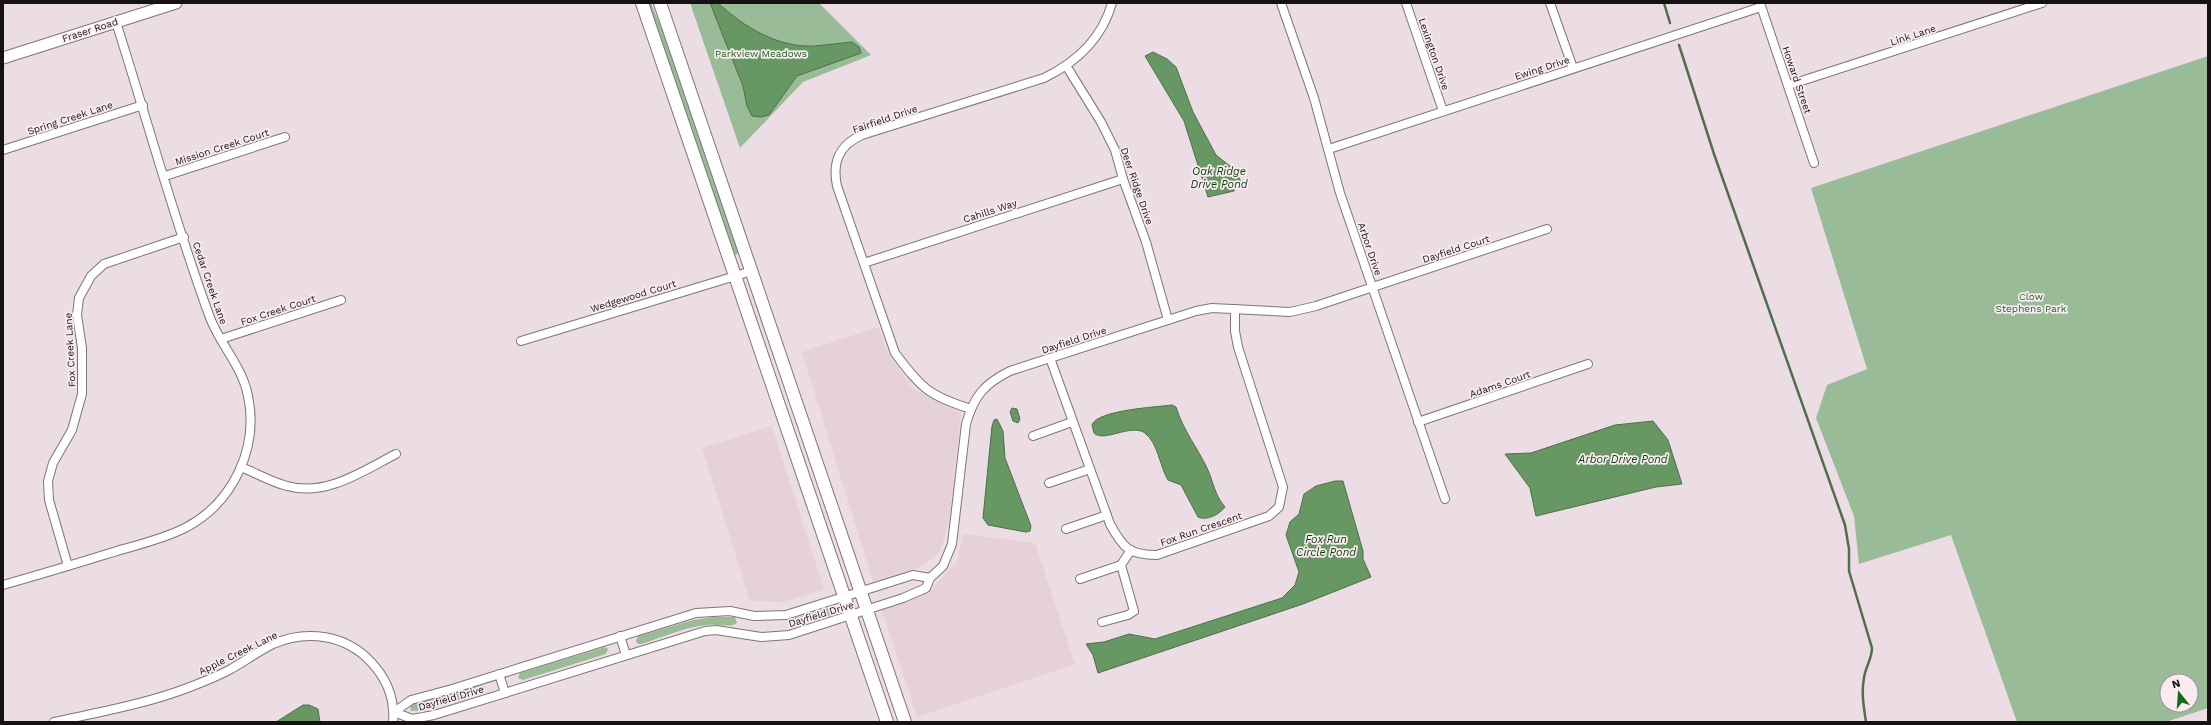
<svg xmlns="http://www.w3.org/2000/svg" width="2211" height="725" viewBox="0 0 2211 725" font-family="'Work Sans',sans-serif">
<rect width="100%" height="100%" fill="#ecdde4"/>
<g fill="#e6d0da">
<path d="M878,327L889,355L912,388L961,414L949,522L940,552L915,570L874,585L802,352Z"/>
<path d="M772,426L824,589L784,602L750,601L702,448Z"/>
<path d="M963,534L1035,543L1075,664L917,717L881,608L928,592L957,562Z"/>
</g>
<g fill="#9abb97" fill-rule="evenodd">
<path d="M651,3L671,51L740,253L734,255L648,4Z"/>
<path d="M690,3H819L871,55L803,82L740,148Z"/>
<path d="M2208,56V708L2166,722H2017L1951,535L1859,564L1854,516L1816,418L1827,385L1867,369L1811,188ZM2167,681H2191V705H2167Z"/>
<path d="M828,608L832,610V615L793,627L788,625L789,620Z"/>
<path d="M714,617H735L737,623C732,628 715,624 707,625C685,627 663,637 642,644H638L636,641L638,636L693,620Z"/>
<path d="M605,647L608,649L606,654L523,680L518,678L520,673Z"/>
<path d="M480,685L485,687L484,692L425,710L411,711L410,706L412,704Z"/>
</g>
<g fill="#679763" stroke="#4f6f4b">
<path d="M710,3H718C744,27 778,48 815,46C827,45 840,43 852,42L859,47L861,53L797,76L769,115L761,117L752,116L747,106L743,86Z"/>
<path d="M1153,52L1167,59L1176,67L1193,112L1216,155L1235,170L1241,182L1234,191L1208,197L1184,121L1145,56Z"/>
<path d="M1172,405L1176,407C1183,430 1197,447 1207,468C1214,483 1214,494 1225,507C1219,515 1206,521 1198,517L1181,485L1168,480C1160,467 1158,443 1145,433C1131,423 1104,443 1094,433L1092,425C1097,410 1157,407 1172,405Z"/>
<path d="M1012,408L1017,409L1020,419L1018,423L1013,421L1010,412Z"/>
<path d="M997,419L1003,431L1005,458L1031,526L1030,531L1026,532L988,525L983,518L992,426L994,420Z"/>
<path d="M1653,421L1668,440L1682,484L1656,487L1536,516L1530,488L1505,454L1531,453L1615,425Z"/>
<path d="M1335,481H1343L1363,551V559L1371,577L1303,604L1098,673L1093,655L1086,644L1104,642L1129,634L1155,639L1282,598L1295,585L1299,572L1286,535L1290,522L1299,514L1304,494L1316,486Z"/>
<path d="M303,705H309L318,709L320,722H276Z"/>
</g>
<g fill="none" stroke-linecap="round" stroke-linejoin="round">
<g stroke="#4f6f4b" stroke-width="2.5">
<path d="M1664,3L1670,23"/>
<path d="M1679,45L1714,154L1845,525L1849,549V571L1872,648C1872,659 1865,668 1864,678C1861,693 1864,708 1866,722"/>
</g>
<defs>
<g id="street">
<path d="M1281,3L1314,98L1340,193L1445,499"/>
<path d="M1406,3L1443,111"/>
<path d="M1550,3L1573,68"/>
<path d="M1760,3L1814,163"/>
<path d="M1067,67L1101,122L1115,150L1123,179L1146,242L1168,320"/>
<path d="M1789,85L2042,3"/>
<path d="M1329,149L1761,7"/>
<path d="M3,150L143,105"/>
<path d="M165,176L285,137"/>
<path d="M864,263L1123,179"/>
<path d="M221,339L341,300"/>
<path d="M521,341L752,271"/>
<path d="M1050,358L1110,524C1123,548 1129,555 1157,555L1269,516L1279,507L1283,487L1238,347L1235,331V309"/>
<path d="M971,409C929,396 921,388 895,353L837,186C832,162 839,145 862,135L1044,78C1077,62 1102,39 1112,3"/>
<path d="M1418,422L1588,364"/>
<path d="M1033,436L1072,422"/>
<path d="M241,467C256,473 271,482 287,486C326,497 363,471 396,454"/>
<path d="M1049,483L1090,469"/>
<path d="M1066,529L1107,515"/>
<path d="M68,566L49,500L48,481L53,463L72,430L82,394V348L77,315L79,298L91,276L104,264L184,237"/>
<path d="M1080,579L1121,565"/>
<path d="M3,585C38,575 72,565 107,554C133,546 161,540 185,528C233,503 259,448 248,396C242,365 219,344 209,315C174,220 147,119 116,22"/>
<path d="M1102,622L1128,615L1134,611L1121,565L1131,550"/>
<path d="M620,636L626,655"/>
<path d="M499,674L505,693"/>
<path d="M394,712L412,719L434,715L705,631L716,630L761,637L789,635L903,598L926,588L930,578L943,566L952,544L966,424C974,396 984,384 1010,371L1196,311L1212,308L1290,312L1316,306L1547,229"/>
<path d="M394,712L411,700L452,689L696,613L730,611L754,616L786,615L913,575L930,578"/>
<path d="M54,722C100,712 146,704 190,687C203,682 218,676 231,669C245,661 259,651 273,644C307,629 346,635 371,662C387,679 395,698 393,722"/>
</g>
<path id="secondary" d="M3,58L176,3"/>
<g id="primary">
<path d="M642,3L887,722"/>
<path d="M660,3L905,722"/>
</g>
</defs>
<use href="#street" stroke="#807379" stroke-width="10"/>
<use href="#secondary" stroke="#807379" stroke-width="13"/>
<use href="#primary" stroke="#807379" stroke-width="14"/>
<use href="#street" stroke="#fff" stroke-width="8"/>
<use href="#secondary" stroke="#fff" stroke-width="11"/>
<use href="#primary" stroke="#fff" stroke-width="12"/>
</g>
<g text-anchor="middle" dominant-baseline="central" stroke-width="3.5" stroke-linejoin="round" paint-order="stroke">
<g font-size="10" fill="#161113" stroke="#f9ebf1">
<text transform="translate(90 30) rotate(-18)">Fraser Road</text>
<text transform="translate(1913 35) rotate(-18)">Link Lane</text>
<text transform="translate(1434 54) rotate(71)">Lexington Drive</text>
<text transform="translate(1542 68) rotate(-18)">Ewing Drive</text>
<text transform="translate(1797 80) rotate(71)">Howard Street</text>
<text transform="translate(70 118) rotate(-18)">Spring Creek Lane</text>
<text transform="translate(885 119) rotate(-19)">Fairfield Drive</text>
<text transform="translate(222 147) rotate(-18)">Mission Creek Court</text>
<text transform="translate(1137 186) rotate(71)">Deer Ridge Drive</text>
<text transform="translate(990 211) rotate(-18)">Cahills Way</text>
<text transform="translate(1370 249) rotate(71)">Arbor Drive</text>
<text transform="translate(1456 249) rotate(-18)">Dayfield Court</text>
<text transform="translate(210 283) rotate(71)">Cedar Creek Lane</text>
<text transform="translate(633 296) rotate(-17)">Wedgewood Court</text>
<text transform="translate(278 310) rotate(-18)">Fox Creek Court</text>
<text transform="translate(1074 340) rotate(-18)">Dayfield Drive</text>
<text transform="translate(70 350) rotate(-93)">Fox Creek Lane</text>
<text transform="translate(1500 384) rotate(-19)">Adams Court</text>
<text transform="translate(1201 529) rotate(-19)">Fox Run Crescent</text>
<text transform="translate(821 614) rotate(-17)">Dayfield Drive</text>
<text transform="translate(238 653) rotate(-26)">Apple Creek Lane</text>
<text transform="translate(451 698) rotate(-16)">Dayfield Drive</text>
</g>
<g font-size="10" fill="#20621d" stroke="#f9ebf1">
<text x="761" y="53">Parkview Meadows</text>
<text x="2031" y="296">Clow<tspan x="2031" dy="12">Stephens Park</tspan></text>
</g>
<g font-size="11" font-style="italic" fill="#0d410b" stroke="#f9ebf1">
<text x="1219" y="171">Oak Ridge<tspan x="1219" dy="13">Drive Pond</tspan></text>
<text x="1623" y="459">Arbor Drive Pond</text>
<text x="1326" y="539">Fox Run<tspan x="1326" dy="13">Circle Pond</tspan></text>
</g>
</g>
<rect width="2211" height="725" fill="none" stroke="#161113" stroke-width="8"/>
<g transform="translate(2179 693) rotate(343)"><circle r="19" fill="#f9ebf1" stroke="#9e9498"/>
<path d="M0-3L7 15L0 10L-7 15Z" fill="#156b13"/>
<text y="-6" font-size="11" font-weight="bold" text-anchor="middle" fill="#161113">N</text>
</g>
</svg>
